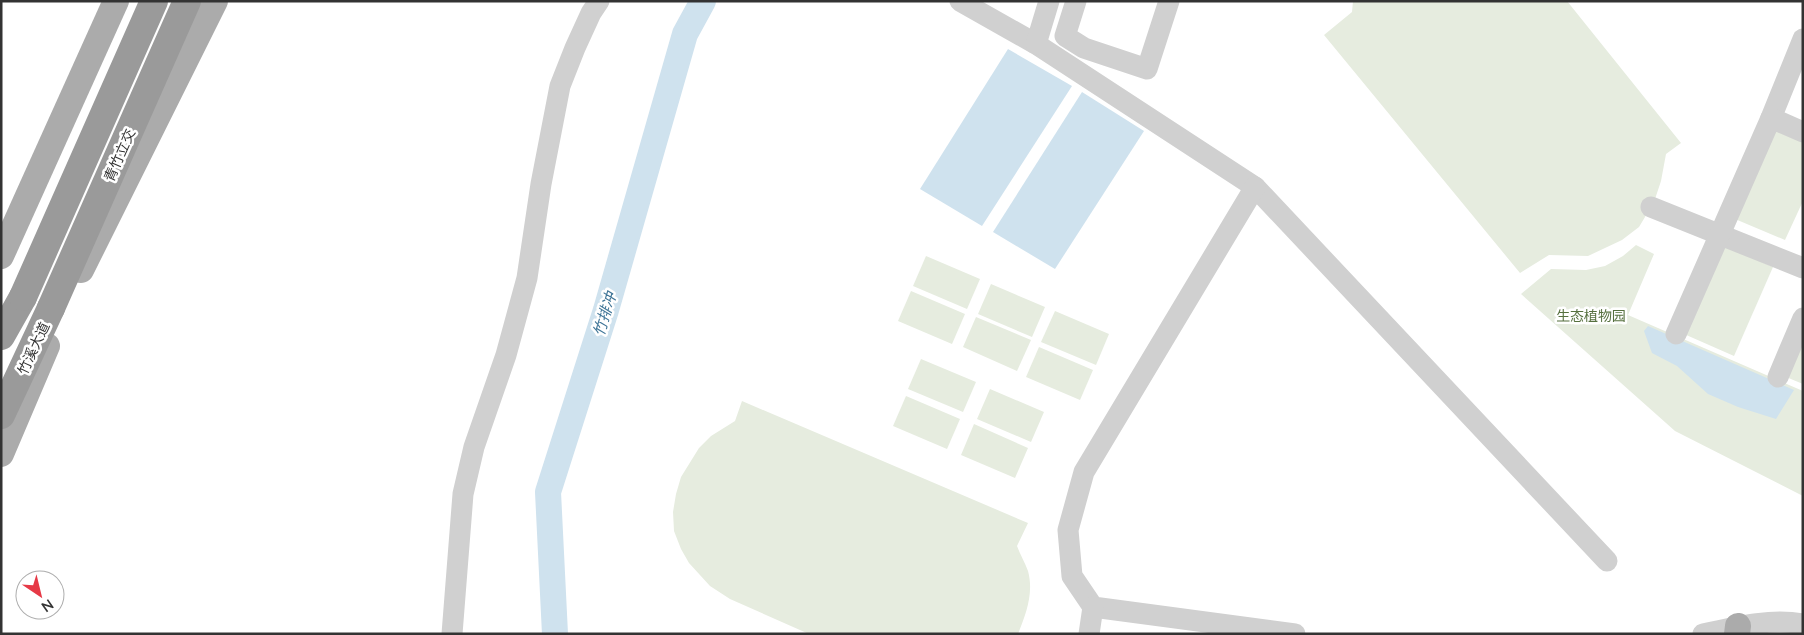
<svg xmlns="http://www.w3.org/2000/svg" width="1804" height="635" viewBox="0 0 1804 635" font-family="Lato,'Noto Sans SC',sans-serif">
<rect width="100%" height="100%" fill="#fff"/>
<g fill="#e6ecdf">
<path d="M1353,1H1567L1681,143L1666,154L1661,181L1654,202L1639,227L1622,240L1588,256L1549,255L1520,273L1324,35L1352,12Z"/>
<path d="M1774,129L1803,142V201L1785,240L1735,219Z"/>
<path d="M1636,245L1654,254L1628,315L1803,391V496L1675,431L1521,294L1551,269L1586,270L1605,266L1623,256Z"/>
<path d="M1723,245L1773,267L1734,356L1684,334Z"/>
<path d="M926,256L980,279L967,309L913,286Z"/>
<path d="M991,284L1045,307L1032,337L978,314Z"/>
<path d="M911,291L965,314L952,344L898,321Z"/>
<path d="M1055,311L1109,334L1096,365L1041,342Z"/>
<path d="M976,317L1031,340L1017,371L963,347Z"/>
<path d="M1803,339V384L1786,377Z"/>
<path d="M1039,347L1093,370L1080,400L1026,377Z"/>
<path d="M921,359L976,382L963,412L908,389Z"/>
<path d="M990,389L1044,412L1031,442L977,419Z"/>
<path d="M906,396L960,419L947,449L893,426Z"/>
<path d="M742,401L1028,523L1017,546C1020,554 1025,563 1028,571C1034,593 1026,614 1018,634H809L730,599L710,586L689,563L681,549L674,531L673,512L676,494L681,477L699,448L711,436L735,421Z"/>
<path d="M974,424L1028,448L1015,478L961,455Z"/>
</g>
<g fill="#cfe2ee">
<path d="M1008,49L1072,86L982,226L920,189Z"/>
<path d="M1082,92L1144,131L1055,269L993,232Z"/>
<path d="M1648,326L1794,390L1776,419L1738,407L1708,394L1677,366L1652,353L1644,331Z"/>
</g>
<g fill="none" stroke-linecap="round" stroke-linejoin="round">
<path stroke="#cfe2ee" stroke-width="26" d="M555,634L548,492L606,310L685,34L703,1"/>
<g stroke="#d0d0d0" stroke-width="21">
<path d="M960,1L1036,44L1255,187L1607,561"/>
<path d="M1076,1L1065,36L1084,48L1147,69L1169,1"/>
<path d="M1036,44L1049,1"/>
<path d="M1771,118L1803,39"/>
<path d="M1255,187L1084,472L1068,530L1072,576L1093,607L1295,634"/>
<path d="M1651,207L1803,268"/>
<path d="M1676,334L1771,118L1803,132"/>
<path d="M1778,377L1803,318"/>
<path d="M452,634L463,494L474,447L506,355L527,278L541,184L560,86L575,48L591,13L599,1"/>
<path d="M1089,634L1093,607"/>
<path d="M1703,634C1735,627 1770,618 1803,624"/>
</g>
<g stroke="#ababab" stroke-width="26">
<path d="M1,256L116,1"/>
<path d="M81,270L215,1"/>
<path d="M1,454L47,346"/>
<path d="M1737,634L1738,626"/>
</g>
<g stroke="#9a9a9a" stroke-width="28">
<path d="M1,336L23,297"/>
<path d="M1,415L51,308"/>
</g>
<g stroke="#9a9a9a" stroke-width="28">
<path d="M23,297L154,1"/>
<path d="M51,308L187,1"/>
</g>
</g>
<g text-anchor="middle" dominant-baseline="central" stroke-width="5" stroke-linejoin="round" paint-order="stroke">
<g font-size="14" fill="#333" stroke="#fff">
<text transform="translate(119 155) rotate(-66)">青竹立交</text>
<text transform="translate(33 348) rotate(-65)">竹溪大道</text>
</g>
<g font-size="14" fill="#56703f" stroke="#fff">
<text x="1591" y="315">生态植物园</text>
</g>
<g font-size="15" font-style="italic" fill="#3f7597" stroke="#fff">
<text transform="translate(604 314) rotate(-73)">竹排冲</text>
</g>
</g>
<rect width="1804" height="635" fill="none" stroke="#333333" stroke-width="5"/>
<g transform="translate(40 595) rotate(145)"><circle r="24" fill="#ffffff" stroke="#adadad"/>
<path d="M0-4L9 19L0 12L-9 19Z" fill="#e63946"/>
<text y="-8" font-size="14" font-weight="bold" text-anchor="middle" fill="#333333">N</text>
</g>
</svg>
